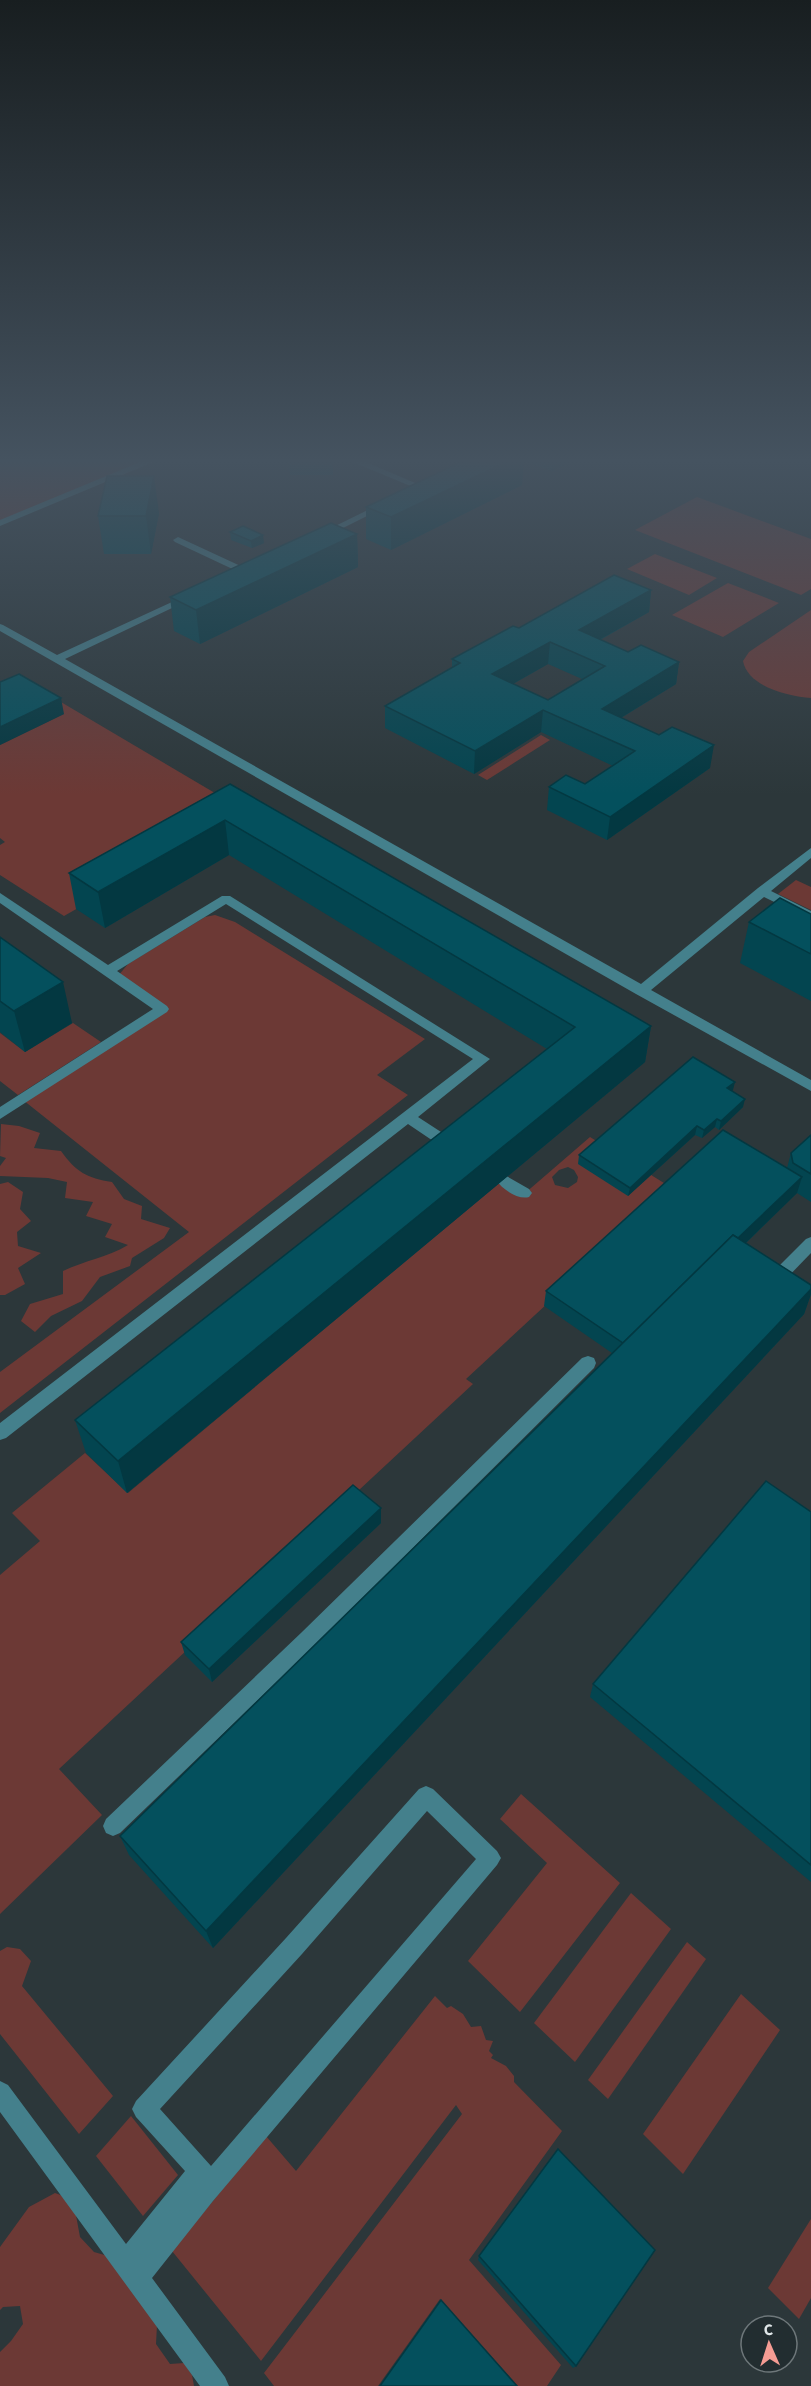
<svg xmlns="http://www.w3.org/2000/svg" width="811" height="2386" viewBox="0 0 811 2386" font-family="'Source Sans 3',sans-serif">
<rect width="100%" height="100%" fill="#2c373a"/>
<g fill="#6c3935" fill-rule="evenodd">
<path d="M0,460H159L0,525Z"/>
<path d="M697,497L811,539V589L801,595L635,530Z"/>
<path d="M655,554L717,578L689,595L627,569Z"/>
<path d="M728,583L779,603L723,637L672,615Z"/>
<path d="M811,610V698C788,696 748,687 743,661L749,652Z"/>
<path d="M22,679L247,812L64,916L0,875V845L5,842L0,838V745L64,714Z"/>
<path d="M541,735L550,740L487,780L478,775Z"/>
<path d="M796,880L811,887V910L778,894Z"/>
<path d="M215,915L235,922L425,1039L377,1075L408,1095L0,1413V1372L189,1232L23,1100L165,1008L118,976L128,964L205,917Z"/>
<path d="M73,1023L101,1042L18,1095L0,1081V1033L25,1052Z"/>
<path d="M1,1124L19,1126L40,1133L34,1148L61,1151C76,1172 87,1178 112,1182L124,1199L142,1206L141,1219L170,1228L164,1238L132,1258L130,1266L100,1277L82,1301L51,1316L35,1332L21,1321L30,1304L63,1294V1271C86,1260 106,1258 128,1245L105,1237L112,1224L86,1216L93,1202L65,1198L67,1182L48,1178L0,1176V1166L6,1158L0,1156Z"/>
<path d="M590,1137L672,1188L466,1379L473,1384L59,1769L102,1815L0,1914V1575L40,1541L12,1513L85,1453L128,1493L503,1180L524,1194ZM568,1167L574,1170L578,1177L577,1182L568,1188L555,1185L552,1177L559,1170Z"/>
<path d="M8,1182L23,1192L20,1209L31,1221L17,1232L18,1246L41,1253L18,1268L25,1284L5,1295H0V1184Z"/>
<path d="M521,1794L620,1883L520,2012L468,1961L547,1863L500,1819Z"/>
<path d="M631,1893L671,1929L575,2062L534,2023Z"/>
<path d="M687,1942L706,1959L608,2099L588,2080Z"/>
<path d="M7,1947L20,1949L31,1961L22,1986L113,2096L79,2134L0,2034V1951Z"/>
<path d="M741,1994L780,2030L683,2174L643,2134Z"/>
<path d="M435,1996L447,2008L451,2006L463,2014L471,2027L481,2026L486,2040L493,2041L489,2051L493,2055L491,2058L506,2066L514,2076V2082L562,2131L469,2260L561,2365L547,2386H518L440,2299L378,2386H274L264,2373L462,2114L456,2105L261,2361L172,2251L266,2136L296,2171Z"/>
<path d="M131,2116L178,2175L143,2216L96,2156Z"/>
<path d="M55,2193L69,2198L75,2210L80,2237L94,2252L108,2256L157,2325L156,2344L170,2364L184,2363L192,2375L194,2386H0V2352L11,2341L23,2324L20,2306L3,2307L0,2310V2247L29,2207Z"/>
<path d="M811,2219V2298L799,2319L768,2288Z"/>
</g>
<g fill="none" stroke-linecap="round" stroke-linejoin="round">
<g fill="#44808c" fill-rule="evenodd">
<path d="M145,460H158L0,526V520Z"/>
<path d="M348,460H361L427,488L420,490Z"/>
<path d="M380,504L387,506L327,536L319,534Z"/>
<path d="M178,537L247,569L249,571L241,573L175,542L173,540Z"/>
<path d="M185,596L193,598L65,659L641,984L758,888L811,848V858L771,891L811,911V920L764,897L651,990L811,1080V1091L636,994L0,631V624L3,625L57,655Z"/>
<path d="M0,893L108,965L222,896H230L490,1059L418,1117L458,1143L460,1147L458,1151H448L408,1124L6,1438L0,1440V1423L473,1059L226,904L117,971L167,1006L169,1009L167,1012L0,1119V1107L153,1009L0,903Z"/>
<path d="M503,1174L529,1189L532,1193L529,1197C518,1200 502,1189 496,1180L498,1176Z"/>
<path d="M811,1237V1253L783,1282L777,1284L771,1282L769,1278L771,1274L806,1239Z"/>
<path d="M588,1356L594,1358L596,1363L594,1368L316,1644L120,1833L113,1836L106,1833L103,1826L106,1819L302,1632L582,1358Z"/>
<path d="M426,1786L433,1789L497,1851L501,1858L497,1865L213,2201L152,2278L225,2377L229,2386H200L0,2112V2081L8,2085L126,2244L185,2171L136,2117L132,2109L136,2101L286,1938L419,1789ZM427,1811L476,1859L211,2166L160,2109L302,1954Z"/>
</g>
</g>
<g fill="#034550" fill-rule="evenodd">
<path d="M289,460H333V475H290Z"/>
<path d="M528,460H573L552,471L528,462Z"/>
<path d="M522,485L391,550L366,539V507Z"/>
<path d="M159,513L151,554H104L98,516Z"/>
<path d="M230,532L264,543L252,548L231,540Z"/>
<path d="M357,534L358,567L200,644L174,631L170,597Z"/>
<path d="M651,590L649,612L600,640L628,652L679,662L676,684L621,718L710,768L607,840L547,810L549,787L585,784L613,766L541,732L474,774L385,728V706L452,668V659L519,628ZM548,664L582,679L548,700L513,684Z"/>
<path d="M230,784L651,1026L645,1062L127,1493L86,1453L75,1420L547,1049L229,855L105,928L76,909L69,873Z"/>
<path d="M811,914V1001L740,963L749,922Z"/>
<path d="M0,937L72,1023L25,1052L0,1032Z"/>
<path d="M733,1090L732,1091L743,1107L719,1130L715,1127L702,1138L695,1135L628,1196L578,1164L579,1155Z"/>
<path d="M811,1135V1202L797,1193L746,1243L811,1285V1294L804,1314L213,1948L129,1855L120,1836L612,1353L544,1306L546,1291L787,1168L791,1153Z"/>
<path d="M381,1508V1523L212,1682L185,1655L181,1642Z"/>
<path d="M811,1512V1882L590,1697L593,1684Z"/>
<path d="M479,2256L576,2366L573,2368L478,2260Z"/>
</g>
<g fill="#033841">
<path d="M510,460H524L522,485L391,550V517Z"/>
<path d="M552,460H573L552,471Z"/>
<path d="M154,476L159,513L151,554L146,516Z"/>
<path d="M357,534L358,567L200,644L196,610Z"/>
<path d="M263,535L264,543L252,548L251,541Z"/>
<path d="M651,590L649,612L577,652L579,630Z"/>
<path d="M550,642L548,664L491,696L492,674Z"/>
<path d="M679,662L676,684L599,731L602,709Z"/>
<path d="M61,698L64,714L0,745V727Z"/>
<path d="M543,710L541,732L474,774L475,751Z"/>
<path d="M714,745L710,768L607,840L610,817Z"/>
<path d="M225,820L229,855L105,928L98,892Z"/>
<path d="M63,982L72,1023L25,1052L14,1011Z"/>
<path d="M651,1026L645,1062L127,1493L118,1461Z"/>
<path d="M735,1082L733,1090L725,1097L727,1088Z"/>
<path d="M745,1099L743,1107L719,1130L721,1121Z"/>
<path d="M717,1119L715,1127L702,1138L704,1130Z"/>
<path d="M697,1126L695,1135L628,1196L630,1188Z"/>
<path d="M802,1177L797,1193L725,1263L729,1247Z"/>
<path d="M811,1289V1294L804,1314L213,1948L206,1931Z"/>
<path d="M381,1508V1523L212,1682L209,1669Z"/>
</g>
<g fill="#04505d" stroke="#033841" stroke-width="1.5" fill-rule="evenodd">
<path d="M465,460H510L391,517L366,507Z"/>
<path d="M107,476H154L146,516H98Z"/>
<path d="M331,523L357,534L196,610L170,597Z"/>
<path d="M243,526L263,535L251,541L230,532Z"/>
<path d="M614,575L651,590L579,630L628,652L641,645L679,662L602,709L659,735L672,727L714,745L610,817L549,787L566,775L585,784L635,751L543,710L475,751L385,706L460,663L452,659L513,626L519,628ZM550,642L605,666L548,700L492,674Z"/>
<path d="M19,674L61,698L0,727V682Z"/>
<path d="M230,784L651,1026L118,1461L75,1420L575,1027L225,820L98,892L69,873Z"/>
<path d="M780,898L811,914V954L749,922Z"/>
<path d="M0,937L63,982L14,1011L0,1001Z"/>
<path d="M693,1057L735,1082L727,1088L745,1099L721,1121L717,1119L704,1130L697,1126L630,1188L579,1155Z"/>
<path d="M723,1130L802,1177L738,1238L733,1235L623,1343L546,1291Z"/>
<path d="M811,1135V1174L793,1163L791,1153Z"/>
<path d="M733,1235L811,1285V1289L206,1931L120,1836Z"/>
<path d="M766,1481L811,1512V1865L593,1684Z"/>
<path d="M353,1485L381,1508L209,1669L181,1642Z"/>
<path d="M558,2149L655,2250L576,2366L479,2256Z"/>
<path d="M441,2300L517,2386H380Z"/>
</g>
<linearGradient id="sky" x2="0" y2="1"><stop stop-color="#181e20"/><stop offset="0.58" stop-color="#455360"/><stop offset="1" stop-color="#455360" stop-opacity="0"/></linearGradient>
<rect width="811" height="795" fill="url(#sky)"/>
<g transform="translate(769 2344) rotate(357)"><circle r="28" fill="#222d30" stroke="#6e777a" stroke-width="1.5"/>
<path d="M0-4.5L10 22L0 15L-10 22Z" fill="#f59c93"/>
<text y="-9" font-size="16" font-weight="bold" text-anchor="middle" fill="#dfe6e8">С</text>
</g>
</svg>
